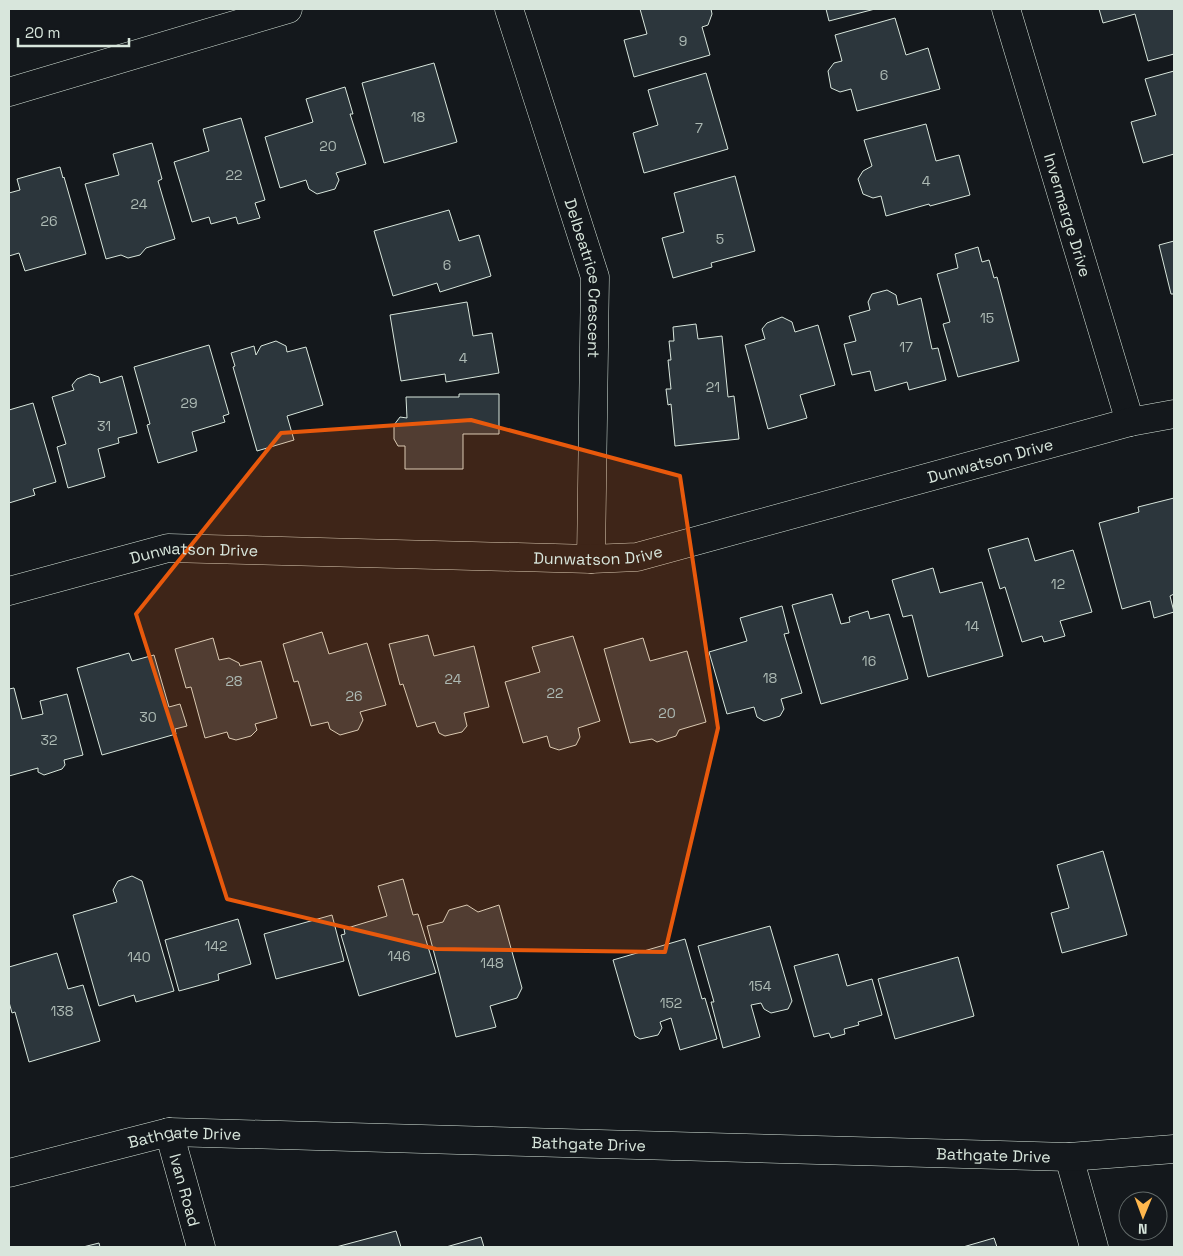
<svg xmlns="http://www.w3.org/2000/svg" width="1183" height="1256" viewBox="0 0 1183 1256" font-family="'Space Grotesk',sans-serif">
<rect width="100%" height="100%" fill="#14181c"/>
<g fill="#2c363c" stroke="#d8e6dc">
<path d="M640,9H711L712,14L708,25L702,27L710,55L634,77L624,40L647,34Z"/>
<path d="M826,9H875L829,21Z"/>
<path d="M1099,9H1174V54L1148,61L1135,14L1103,23Z"/>
<path d="M895,18L906,55L928,48L940,89L857,111L851,89L840,92L831,88L828,71L834,63L842,61L835,35Z"/>
<path d="M434,63L457,142L384,163L362,83Z"/>
<path d="M1174,71V154L1143,163L1131,122L1156,115L1145,79Z"/>
<path d="M706,73L728,149L644,173L633,133L658,125L648,90Z"/>
<path d="M345,87L353,114H350L366,164L336,173L339,180L335,189L317,194L309,189L306,180L280,188L265,137L313,122L306,99Z"/>
<path d="M241,118L265,200L255,203L260,218L238,224L236,217L211,224L209,217L192,222L174,162L209,151L203,129Z"/>
<path d="M926,124L936,161L959,155L970,195L930,206L929,204L886,216L881,196L873,198L863,194L858,179L863,171L872,166L864,140Z"/>
<path d="M152,143L162,179L158,181L175,239L146,248L140,255L128,258L121,255L106,259L85,184L119,175L113,154Z"/>
<path d="M60,167L63,178L64,177L86,254L25,271L19,253L9,256V193L20,190L17,179Z"/>
<path d="M735,176L755,251L711,263L712,267L673,278L662,238L684,232L674,193Z"/>
<path d="M449,210L459,241L479,235L491,276L440,292L437,283L393,296L374,231Z"/>
<path d="M1174,241V294H1171L1159,245Z"/>
<path d="M978,247L982,262L989,260L994,278L997,277L1019,361L958,377L943,324L950,322L937,274L958,268L955,254Z"/>
<path d="M887,290L896,295L898,305L921,298L932,349L938,348L946,380L909,390L907,382L875,391L870,371L852,375L844,344L856,341L849,316L870,310L868,302L872,294Z"/>
<path d="M467,302L473,336L492,333L499,373L446,382L445,374L401,381L390,315Z"/>
<path d="M782,317L792,322L795,332L818,325L835,385L800,395L807,418L768,429L745,345L765,339L762,329L767,323Z"/>
<path d="M696,324L698,339L722,336L728,397L734,396L739,439L675,446L671,404L668,405L666,389H671L668,360H671L669,341H674L673,327Z"/>
<path d="M276,341L286,346L287,352L306,347L323,405L287,416L294,440L257,451L233,367L235,366L231,353L254,346L256,355L261,346Z"/>
<path d="M209,345L229,414L223,416L225,422L192,432L197,451L158,463L147,425L150,424L134,367Z"/>
<path d="M90,374L99,377L100,383L122,376L137,433L118,438L119,443L98,449L105,477L68,488L57,447L66,444L52,397L74,390L72,385L77,379Z"/>
<path d="M459,394H499V434H463V469H405V446H398L394,439V425L400,417L407,418L406,397H459Z"/>
<path d="M33,403L56,482L33,489L35,495L9,503V410Z"/>
<path d="M1174,498V594L1170,596L1174,612L1154,618L1150,601L1122,609L1099,523L1139,512L1138,507Z"/>
<path d="M1028,538L1035,561L1073,550L1092,612L1060,621L1065,636L1044,642L1042,636L1022,642L1005,587L1000,589L988,549Z"/>
<path d="M933,568L940,593L982,582L1003,656L928,677L912,615L903,617L892,580Z"/>
<path d="M832,594L841,624L850,622L849,617L868,611L870,619L889,614L908,679L821,704L792,605Z"/>
<path d="M782,606L789,633L784,634L802,693L781,699L784,709L780,716L764,721L757,717L754,707L727,714L709,652L747,641L740,618Z"/>
<path d="M322,632L329,654L367,643L386,705L360,712L363,720L358,730L340,735L330,729L328,722L311,726L298,681L294,682L283,644Z"/>
<path d="M428,635L434,656L474,646L489,707L464,713L467,726L462,732L445,736L439,733L435,722L417,727L403,684L400,685L389,644Z"/>
<path d="M573,636L600,721L578,728L580,737L576,745L559,750L550,747L547,736L523,743L505,682L540,672L532,647Z"/>
<path d="M213,638L219,660L229,658L239,663L240,666L261,661L277,718L255,724L257,730L251,736L236,740L229,738L227,732L205,738L191,687L186,688L175,649Z"/>
<path d="M643,638L650,661L687,651L706,722L679,730L676,736L657,742L652,739L630,743L604,649Z"/>
<path d="M129,653L132,661L154,655L169,707L180,704L187,726L175,729L176,734L102,755L77,668Z"/>
<path d="M14,688L22,719L43,714L40,701L67,694L83,755L64,760L65,765L62,769L44,775L38,772V768L9,776V689Z"/>
<path d="M1103,851L1127,935L1062,953L1051,913L1069,908L1057,865Z"/>
<path d="M132,876L142,881L174,991L136,1002L134,995L99,1006L73,915L117,902L113,890L118,881Z"/>
<path d="M403,879L413,915L418,914L436,973L359,996L341,935L345,934L344,929L387,916L378,886Z"/>
<path d="M467,905L478,912L499,905L522,988L517,998L490,1006L496,1027L456,1037L427,926L443,922L449,910Z"/>
<path d="M332,915L344,961L276,979L264,934Z"/>
<path d="M238,919L251,964L218,974L219,980L179,991L165,940Z"/>
<path d="M770,926L792,1001L788,1009L771,1013L764,1009L761,1003L751,1005L760,1037L723,1048L711,1002H714L698,946Z"/>
<path d="M685,939L702,999L705,998L717,1039L680,1050L671,1018L660,1022L662,1028L658,1035L640,1039L635,1036L613,960Z"/>
<path d="M57,953L68,989L83,985L100,1041L29,1062L15,1012L12,1013L9,1002V967Z"/>
<path d="M838,954L847,986L872,979L882,1015L858,1022L859,1025L844,1029L845,1034L831,1038L829,1033L814,1037L794,966Z"/>
<path d="M958,957L974,1016L895,1039L878,979Z"/>
<path d="M396,1231L401,1247H336Z"/>
<path d="M481,1237L484,1247H446Z"/>
<path d="M994,1238L997,1247H963Z"/>
<path d="M99,1243L100,1247H83Z"/>
</g>
<g fill="none" stroke-linecap="round" stroke-linejoin="round">
<defs>
<g id="minor">
<path id="s1" d="M509,9L595,277L591,559"/>
<path id="s2" d="M1006,9L1130,422"/>
<path d="M9,92L288,9"/>
<path id="s3" d="M9,591L168,548L591,559L637,557L1130,422L1174,414"/>
<path id="s4" d="M169,1132L201,1247"/>
<path d="M1069,1157L1094,1247"/>
<path id="s5" d="M9,1173L169,1132L1069,1157L1174,1149"/>
</g>
</defs>
<use href="#minor" stroke="#d8e6dc" stroke-width="29"/>
<use href="#minor" stroke="#14181c" stroke-width="28"/>
</g>
<path fill="#e8590c" fill-opacity="0.2" stroke="#e8590c" stroke-width="4" stroke-linejoin="round" d="M471,420L680,476L718,728L665,952L436,949L227,899L136,614L281,433Z"/>
<g text-anchor="middle" dominant-baseline="central" stroke-width="4" stroke-linejoin="round" paint-order="stroke">
<g font-size="14" fill="#adbab4">
<text x="683" y="41">9</text>
<text x="884" y="75">6</text>
<text x="418" y="117">18</text>
<text x="699" y="128">7</text>
<text x="328" y="146">20</text>
<text x="234" y="175">22</text>
<text x="926" y="181">4</text>
<text x="139" y="204">24</text>
<text x="49" y="221">26</text>
<text x="720" y="239">5</text>
<text x="447" y="265">6</text>
<text x="987" y="318">15</text>
<text x="906" y="347">17</text>
<text x="463" y="358">4</text>
<text x="713" y="387">21</text>
<text x="189" y="403">29</text>
<text x="104" y="426">31</text>
<text x="1058" y="584">12</text>
<text x="972" y="626">14</text>
<text x="869" y="661">16</text>
<text x="770" y="678">18</text>
<text x="453" y="679">24</text>
<text x="234" y="681">28</text>
<text x="555" y="693">22</text>
<text x="354" y="696">26</text>
<text x="667" y="713">20</text>
<text x="148" y="717">30</text>
<text x="49" y="740">32</text>
<text x="216" y="946">142</text>
<text x="399" y="956">146</text>
<text x="139" y="957">140</text>
<text x="492" y="963">148</text>
<text x="760" y="986">154</text>
<text x="671" y="1003">152</text>
<text x="62" y="1011">138</text>
</g>
<g font-size="16" fill="#d8e6dc" stroke="#14181c">
<text stroke="none"><textPath href="#s2" startOffset="215">Invermarge Drive</textPath></text>
<text stroke="none"><textPath href="#s1" startOffset="281">Delbeatrice Crescent</textPath></text>
<text stroke="none"><textPath href="#s3" startOffset="1000">Dunwatson Drive</textPath></text>
<text stroke="none"><textPath href="#s3" startOffset="595">Dunwatson Drive</textPath></text>
<text stroke="none"><textPath href="#s3" startOffset="190">Dunwatson Drive</textPath></text>
<text stroke="none"><textPath href="#s5" startOffset="180">Bathgate Drive</textPath></text>
<text stroke="none"><textPath href="#s5" startOffset="585">Bathgate Drive</textPath></text>
<text stroke="none"><textPath href="#s5" startOffset="990">Bathgate Drive</textPath></text>
<text stroke="none"><textPath href="#s4" startOffset="60">Ivan Road</textPath></text>
</g>
</g>
<rect width="1183" height="1256" fill="none" stroke="#d8e6dc" stroke-width="20"/>
<g transform="translate(1143 1216) rotate(181)"><circle r="24" fill="#14181c" stroke="#626a69"/>
<path d="M0-4L9 19L0 12L-9 19Z" fill="#ffb74d"/>
<text y="-8" font-size="14" font-weight="bold" text-anchor="middle" fill="#d8e6dc">N</text>
</g>
<path d="M18 38v8h111v-8" fill="none" stroke="#d8e6dc" stroke-width="2.5"/>
<text x="25" y="38" font-size="15" fill="#d8e6dc" stroke="#14181c" stroke-width="4" paint-order="stroke">20 m</text>
</svg>
